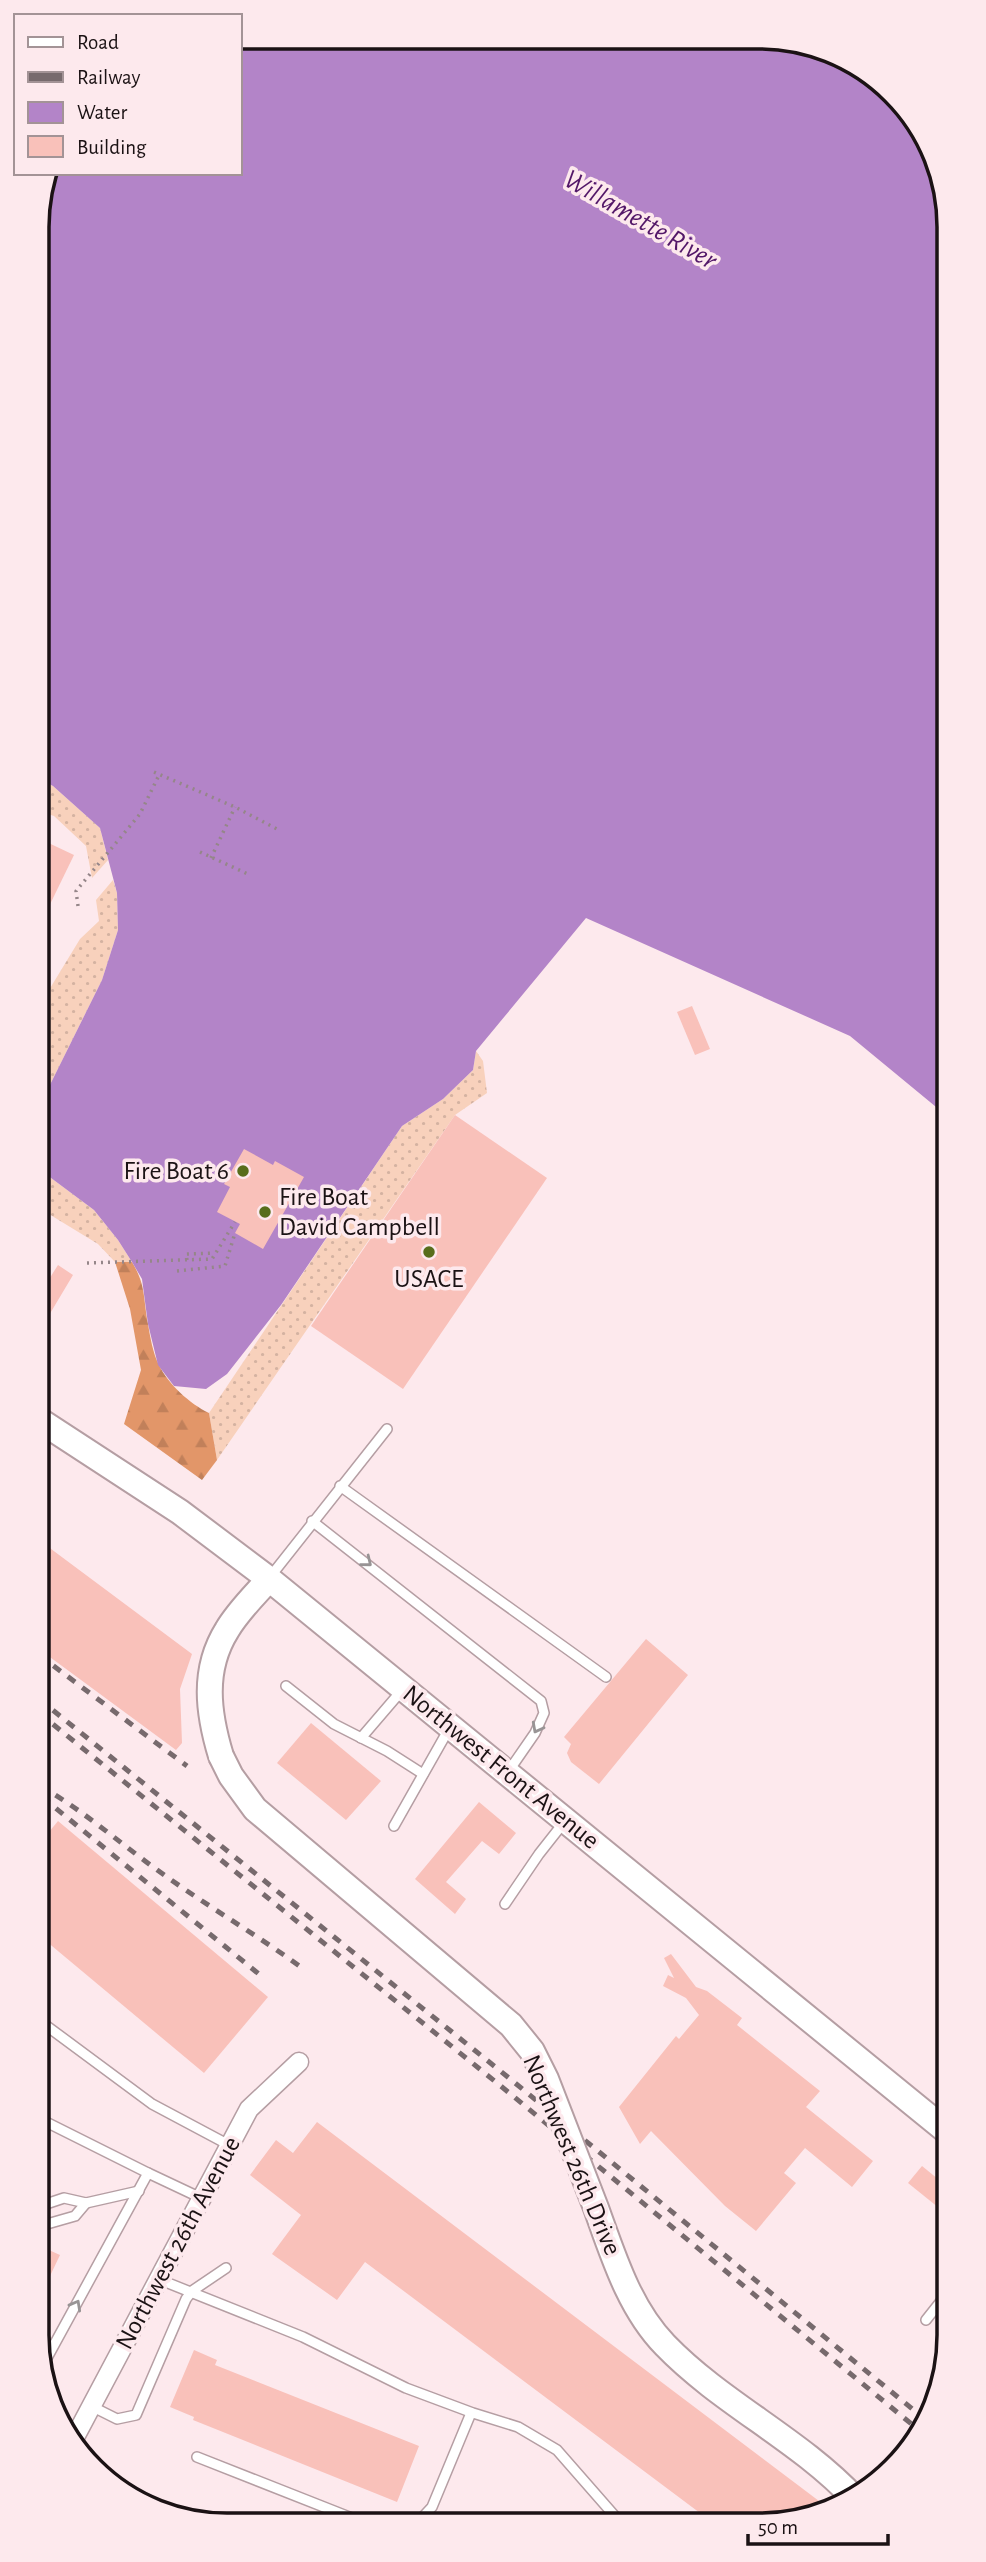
<svg xmlns="http://www.w3.org/2000/svg" width="986" height="2562" viewBox="0 0 986 2562" font-family="'Alegreya Sans',sans-serif">
<defs>
<pattern id="grass-dots" width="8" height="8" patternUnits="userSpaceOnUse" patternTransform="scale(1.75)"><rect width="8" height="8" fill="#f8d1bc"/><path d="M2 2h.1M6 6h.1" fill="none" stroke="#d4b2a1" stroke-width="1.8" stroke-linecap="round"/></pattern>
<pattern id="forest-firs" width="22" height="20" patternUnits="userSpaceOnUse" patternTransform="scale(1.75)"><rect width="22" height="20" fill="#e29669"/><path d="M5 1l3.5 6h-7zM16 11l3.5 6h-7z" fill="#c1805a"/></pattern>
</defs>
<rect width="100%" height="100%" fill="#fde9ed"/>
<g fill="url(#grass-dots)">
<path d="M38,778L53,786L100,828L108,860L92,878L86,846L54,816L38,811Z"/>
<path d="M113,880L117,893L118,930L102,980L39,1107L38,1008L80,939L99,921L96,900Z"/>
<path d="M476,1051L483,1061L487,1093L455,1115L217,1460L209,1413L402,1126L443,1099L473,1070Z"/>
<path d="M39,1169L94,1210L118,1240L132,1262H115L98,1244L39,1208Z"/>
</g>
<path fill="url(#forest-firs)" d="M115,1262H132C146,1285 143,1298 148,1324C150,1336 153,1354 159,1365C168,1384 190,1404 209,1413L217,1460L202,1480L124,1424L141,1370L130,1309Z"/>
<path fill="#b384c8" d="M240,37L797,40L894,93L946,189L947,1116L850,1036L586,918L476,1051L473,1070L443,1099L402,1126L281,1305L227,1374L206,1389L174,1386L158,1365L148,1324L142,1279L132,1262L118,1240L94,1210L39,1169V1107L102,980L118,930L117,893L100,828L53,786L38,778L37,214L48,173H240Z"/>
<g fill="#f9c1ba">
<path d="M38,838L74,855L38,929Z"/>
<path d="M692,1006L710,1049L695,1055L677,1012Z"/>
<path d="M455,1115L547,1178L403,1389L311,1326Z"/>
<path d="M244,1149L273,1165L275,1161L304,1177L263,1249L235,1233L240,1224L217,1212L230,1187L224,1184Z"/>
<path d="M58,1265L73,1275L39,1332V1280L46,1284Z"/>
<path d="M39,1540L192,1654L180,1689L182,1743L176,1750L39,1649Z"/>
<path d="M646,1639L688,1675L599,1784L571,1762L567,1753L571,1744L564,1737Z"/>
<path d="M311,1723L381,1781L346,1820L277,1763Z"/>
<path d="M479,1802L516,1833L499,1854L482,1841L446,1882L466,1899L455,1914L415,1879Z"/>
<path d="M58,1821L268,1997L204,2073L40,1936V1843Z"/>
<path d="M671,1954L696,1987L707,1991L742,2018L737,2025L820,2091L806,2107L873,2161L852,2187L805,2148L784,2173L796,2183L756,2231L725,2206L651,2131L640,2144L619,2107L676,2036L679,2039L699,2015L686,1998L663,1986L668,1975L674,1978L664,1958Z"/>
<path d="M317,2122L819,2501L805,2518L797,2522H712L365,2262L337,2300L272,2254L301,2215L250,2175L276,2140L293,2153Z"/>
<path d="M922,2166L949,2188V2216L908,2183Z"/>
<path d="M40,2246L60,2255L40,2297Z"/>
<path d="M194,2350L217,2360L215,2365L419,2446L397,2502L193,2420L194,2417L170,2407Z"/>
</g>
<g fill="none" stroke-linecap="round" stroke-linejoin="round">
<defs>
<g id="lane">
<path d="M340,1486L606,1677"/>
<path d="M312,1521L541,1701L544,1713L535,1733L508,1772"/>
<path d="M270,1577L387,1429"/>
<path d="M286,1686L334,1724L387,1751L423,1774"/>
<path d="M361,1738L403,1689"/>
<path d="M394,1826L450,1727"/>
<path d="M505,1904L539,1854L565,1821"/>
<path d="M40,2021L152,2104L229,2145"/>
<path d="M40,2119L148,2173L48,2356L40,2363"/>
<path d="M148,2173L201,2198"/>
<path d="M40,2206L64,2198L86,2203L139,2191"/>
<path d="M40,2226L75,2216L86,2203"/>
<path d="M158,2279L303,2337L406,2388L473,2413L518,2427L557,2450L620,2522"/>
<path d="M926,2320L949,2291"/>
<path d="M91,2406L117,2419L136,2415L186,2299L192,2291L226,2268"/>
<path d="M197,2457L362,2522"/>
<path d="M418,2522L432,2507L471,2413"/>
</g>
<path id="street" d="M75,2437L249,2109L299,2062"/>
<g id="secondary">
<path d="M39,1420L180,1512L269,1579L949,2133"/>
<path d="M221,1756C208,1713 202,1670 227,1630C238,1611 255,1595 269,1579"/>
</g>
</defs>
<use href="#lane" stroke="#b59ea3" stroke-width="12"/>
<use href="#street" stroke="#b59ea3" stroke-width="21"/>
<use href="#secondary" stroke="#b59ea3" stroke-width="28"/>
<g stroke="#958689" stroke-width="3.5" stroke-dasharray="2 5" stroke-linecap="butt">
<path d="M154,772L235,807L277,829"/>
<path d="M200,852L250,875"/>
<path d="M211,858L235,807"/>
<path d="M78,906L76,891L140,814L159,775"/>
<path d="M187,1260L186,1254L214,1253"/>
<path d="M87,1263L212,1259L235,1222"/>
<path d="M177,1271L225,1266L235,1233"/>
</g>
<use href="#lane" stroke="#fff" stroke-width="9"/>
<use href="#street" stroke="#fff" stroke-width="18"/>
<use href="#secondary" stroke="#fff" stroke-width="24"/>
<g stroke="#776a6d" stroke-width="5" stroke-dasharray="9 9" stroke-linecap="butt">
<path d="M39,1655L187,1766"/>
<path d="M39,1699L509,2078L927,2421"/>
<path d="M39,1713L502,2087L920,2431"/>
<path d="M40,1786C85,1811 124,1847 167,1877C212,1909 260,1937 305,1970"/>
<path d="M42,1797L265,1979"/>
</g>
<defs>
<path id="secondary-bridge" d="M221,1756L231,1776L255,1809L511,2025L532,2051L546,2079C563,2122 579,2165 596,2208C613,2255 629,2308 665,2345C722,2404 799,2439 855,2499"/>
</defs>
<use href="#secondary-bridge" stroke="#b59ea3" stroke-width="28" stroke-linecap="butt"/>
<use href="#secondary-bridge" stroke="#fff" stroke-width="24"/>
</g>
<defs><path id="oneway-chevron" d="M-2-3.5L2.5 0L-2 3.5" fill="none" stroke-width="1.6" stroke-linecap="round" stroke-linejoin="round" transform="scale(1.75)"/></defs>
<g stroke="#989495">
<use href="#oneway-chevron" transform="translate(367 1562) rotate(39)"/>
<use href="#oneway-chevron" transform="translate(537 1728) rotate(118)"/>
<use href="#oneway-chevron" transform="translate(76 2305) rotate(-61)"/>
</g>
<g fill="#586d1b" stroke="#fde9ed" stroke-width="2.5">
<circle cx="243" cy="1171" r="7"/>
<circle cx="265" cy="1212" r="7"/>
<circle cx="429" cy="1252" r="7"/>
</g>
<g text-anchor="middle" dominant-baseline="central" stroke-width="7" stroke-linejoin="round" paint-order="stroke">
<g font-size="26" fill="#1b1214" stroke="#fde9ed" text-anchor="end">
<text x="229" y="1171">Fire Boat 6</text>
<text x="279" y="1197" text-anchor="start">Fire Boat<tspan x="279" dy="30">David Campbell</tspan></text>
<text x="429" y="1279" text-anchor="middle">USACE</text>
</g>
<g font-size="26" fill="#1b1214" stroke="#fde9ed">
<text transform="translate(501 1767) rotate(39)">Northwest Front Avenue</text>
<text transform="translate(572 2155) rotate(67)">Northwest 26th Drive</text>
<text transform="translate(178 2243) rotate(-62)">Northwest 26th Avenue</text>
</g>
<g font-size="28" font-style="italic" fill="#531768" stroke="#fde9ed">
<text transform="translate(640 220) rotate(30)">Willamette River</text>
</g>
</g>
<path d="M0 0H986V2562H0ZM227 49H759A178 178 0 0 1 937 227V2335A178 178 0 0 1 759 2513H227A178 178 0 0 1 49 2335V227A178 178 0 0 1 227 49Z" fill="#fde9ed" fill-rule="evenodd"/>
<path fill="none" stroke="#1b1214" stroke-width="3.5" d="M227 49H759A178 178 0 0 1 937 227V2335A178 178 0 0 1 759 2513H227A178 178 0 0 1 49 2335V227A178 178 0 0 1 227 49Z"/>
<rect x="14" y="14" width="228" height="161" fill="#fde9ed" stroke="#a39396" stroke-width="2"/>
<rect x="28" y="37" width="35" height="10" fill="#ffffff" stroke="#a39396" stroke-width="2"/>
<text x="77" y="49" font-size="21" fill="#1b1214">Road</text>
<rect x="28" y="72" width="35" height="10" fill="#776a6d" stroke="#a39396" stroke-width="2"/>
<text x="77" y="84" font-size="21" fill="#1b1214">Railway</text>
<rect x="28" y="102" width="35" height="21" fill="#b384c8" stroke="#a39396" stroke-width="2"/>
<text x="77" y="119" font-size="21" fill="#1b1214">Water</text>
<rect x="28" y="136" width="35" height="21" fill="#f9c1ba" stroke="#a39396" stroke-width="2"/>
<text x="77" y="154" font-size="21" fill="#1b1214">Building</text>
<path d="M748 2534v10h140v-10" fill="none" stroke="#1b1214" stroke-width="3.5"/>
<text x="758" y="2534" font-size="21" fill="#1b1214" stroke="#fde9ed" stroke-width="5" paint-order="stroke">50 m</text>
</svg>
